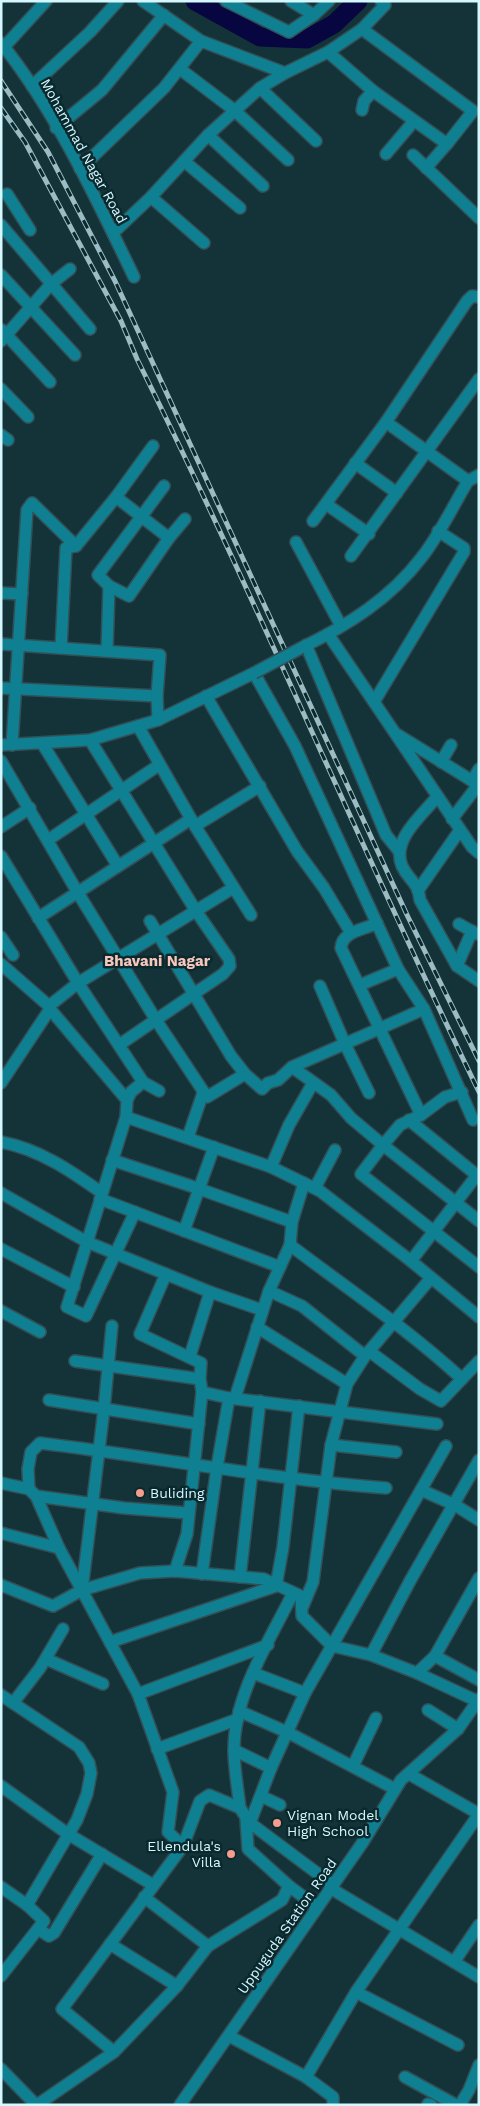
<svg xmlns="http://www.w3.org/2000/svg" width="480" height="2106" viewBox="0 0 480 2106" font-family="'Work Sans',sans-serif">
<rect width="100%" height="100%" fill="#143338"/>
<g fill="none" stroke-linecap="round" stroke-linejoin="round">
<path stroke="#080641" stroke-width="19" d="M195,1L260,37L307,39L334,24L358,1"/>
<defs>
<g id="minor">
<path d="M143,1L201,41L285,73"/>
<path d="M226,1L289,32L314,15L329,1"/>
<path d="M291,1L314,15"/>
<path d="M362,29L473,111L447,144"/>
<path d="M1,43C55,110 97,200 134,277"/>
<path d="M4,47L46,1"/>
<path d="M328,52L373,91L447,144L426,168"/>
<path d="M180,69L234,110L288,160"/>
<path d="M32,86L90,32L118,1"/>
<path d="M260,88L316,141"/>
<path d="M362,110L364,101L373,91"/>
<path d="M56,128L102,90L164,15"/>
<path d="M208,135L263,186"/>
<path d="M386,154L414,121"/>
<path d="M413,155L479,218"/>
<path d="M184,161L240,208"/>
<path d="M80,169L164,88L201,41"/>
<path d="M7,194L30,230"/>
<path d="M151,197L204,243"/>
<path d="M1,225L90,329"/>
<path d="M113,233L151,197L208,135L260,88L285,73L328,52L362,29L385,5L381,1"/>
<path d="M1,275L75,355"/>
<path d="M2,330L50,382"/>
<path d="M1,341L51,284L70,269"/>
<path d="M1,389L28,417"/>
<path d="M1,435L8,440"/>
<path d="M355,463L397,493"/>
<path d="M468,481L386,422L467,301L472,296L479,297"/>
<path d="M116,497L169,538L129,596L109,586L98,575L164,486"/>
<path d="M326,504L369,534"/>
<path d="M313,521L386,422"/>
<path d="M169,538L185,519"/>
<path d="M296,542L341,626"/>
<path d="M351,556L479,379"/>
<path d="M1,593L22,594"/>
<path d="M328,634L472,847L479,853"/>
<path d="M1,644L160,655L157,696L158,720"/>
<path d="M306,645L386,835L399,851"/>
<path d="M61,648L66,548L76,546L116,497L153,446"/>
<path d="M301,648C348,625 390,599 422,557C440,534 453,506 468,481L479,475"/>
<path d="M107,651L109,586"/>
<path d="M1,688L157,696"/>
<path d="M206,696L297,851L324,888L351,933"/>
<path d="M374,702L464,552V548L438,531"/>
<path d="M138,726L195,826L251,915"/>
<path d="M398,735L479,785"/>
<path d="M90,740L196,911L229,959L230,966L223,974L119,1045"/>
<path d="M42,743L118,866"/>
<path d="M1,745L90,740L158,720L254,673L295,746L398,969L424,1009L473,1120"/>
<path d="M12,745L27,510L32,503L76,546"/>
<path d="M1,761L78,893L156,1020L207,1097L245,1074L231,1056L150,921"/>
<path d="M441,762L451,745"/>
<path d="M472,781L479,769"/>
<path d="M437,797C422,815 391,840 402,866C409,881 418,881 420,900L457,966L479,981"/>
<path d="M452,819L478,785"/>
<path d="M195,826L260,786"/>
<path d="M1,827L30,808"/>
<path d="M48,840L159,765"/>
<path d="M1,856L78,983L143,1082L131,1092L127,1100"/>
<path d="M419,889L460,830"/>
<path d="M38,918L191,819"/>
<path d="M377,923C364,930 342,931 341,948L421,1115L445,1097L462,1092"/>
<path d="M459,924L477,934"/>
<path d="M1,937L13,955"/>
<path d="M1,964L49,1006L50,1009L127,1100L126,1117L67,1307L86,1316L135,1212"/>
<path d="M457,966L472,931"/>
<path d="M360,985L398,969"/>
<path d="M320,986L345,1044L369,1093"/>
<path d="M49,1006L78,983L233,888"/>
<path d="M292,1067L331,1095L351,1118L383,1145L400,1125L421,1115"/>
<path d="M245,1074L262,1089L268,1083L278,1080L292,1067L424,1009"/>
<path d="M143,1082L159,1091"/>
<path d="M1,1083L50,1009"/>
<path d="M126,1117L271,1167L320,1191L411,1261L479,1317"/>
<path d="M409,1120L479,1177"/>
<path d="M188,1137L203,1093"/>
<path d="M1,1142C39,1149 71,1171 102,1193"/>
<path d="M112,1160L191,1186L292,1222"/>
<path d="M271,1167L289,1125L313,1083"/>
<path d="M315,1188L335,1150"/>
<path d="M1,1193L87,1242L210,1292L262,1310"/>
<path d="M100,1199L280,1267"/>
<path d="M479,1221L383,1145L361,1174L479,1267"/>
<path d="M184,1231L214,1147"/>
<path d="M290,1245C348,1289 409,1330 462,1379"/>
<path d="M1,1249L74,1287"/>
<path d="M411,1261L477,1175"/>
<path d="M166,1274L140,1334L201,1363L200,1379L202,1392L187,1534L175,1571"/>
<path d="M269,1291L302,1306L365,1356"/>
<path d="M1,1311L40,1332"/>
<path d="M257,1327L347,1384"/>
<path d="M369,1351L420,1389L441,1401L479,1361"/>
<path d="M190,1356L210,1292"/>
<path d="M75,1361L200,1379"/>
<path d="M202,1392L229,1398L437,1424"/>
<path d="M235,1398L269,1291L290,1245L292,1222L304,1183"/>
<path d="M49,1400L199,1424"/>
<path d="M331,1445L396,1452"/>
<path d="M1,1483L29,1489L36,1496L59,1548L138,1694L173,1792L168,1832L183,1846"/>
<path d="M29,1489L28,1469L31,1452L40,1443C155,1457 270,1479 386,1488"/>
<path d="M421,1490L455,1505L479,1520"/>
<path d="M36,1496L124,1508L188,1513"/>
<path d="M1,1533L59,1548"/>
<path d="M202,1574L217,1467L229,1398"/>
<path d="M240,1577L260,1401"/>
<path d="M1,1585L53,1606L82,1590L140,1573L175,1571L264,1579L301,1596L302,1616L332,1646L371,1655L417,1673L435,1656L479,1680"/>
<path d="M82,1590L104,1409L112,1326"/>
<path d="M303,1606L313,1582L331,1445L347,1384L365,1356L431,1278"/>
<path d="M110,1642L276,1586L283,1547L299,1406"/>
<path d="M371,1655L410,1581L479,1460"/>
<path d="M435,1656L479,1578"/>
<path d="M46,1659L103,1684"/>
<path d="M253,1673L305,1693"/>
<path d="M417,1673L477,1701"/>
<path d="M138,1694L268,1645"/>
<path d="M1,1695L79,1747L89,1763L91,1773L87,1794L77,1820L27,1905L44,1921L1,1976"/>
<path d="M13,1703L40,1668L63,1629"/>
<path d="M428,1710L458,1729"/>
<path d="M239,1711L289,1733L395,1789"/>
<path d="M157,1749L238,1719"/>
<path d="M234,1750L271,1768"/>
<path d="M353,1766L376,1718"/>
<path d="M409,1774L479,1814"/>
<path d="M1,1786L68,1834L153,1885"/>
<path d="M261,1796L280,1805"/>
<path d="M240,1808C238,1789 234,1769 234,1750C234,1694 269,1642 293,1593"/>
<path d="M246,1819L248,1849L289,1886L317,1907"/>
<path d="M333,1885L250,1823L271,1768L305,1693L446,1446"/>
<path d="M1,1887L27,1905"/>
<path d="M330,1888L479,1977"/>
<path d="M144,1897L208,1946"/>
<path d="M38,1929L49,1936L54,1933L102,1854"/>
<path d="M110,1944L177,1986"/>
<path d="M454,1962L479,1925"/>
<path d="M356,1992L458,2045"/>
<path d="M229,2036L306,2077L356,1992L479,1814"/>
<path d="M114,2052L62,2009L183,1846L200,1801L209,1795L240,1808L250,1823"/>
<path d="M1,2069L36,2105"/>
<path d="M306,2077L333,2097V2105"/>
<path d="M405,2077L456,2105"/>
<path d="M428,2104L431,2105"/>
<path d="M37,2105L114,2052L177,1986L208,1946L282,1900L289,1886"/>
<path d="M180,2105L363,1842L401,1780L458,1729L479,1699"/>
<path d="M460,2105L469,2090L479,2065"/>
</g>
</defs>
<use href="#minor" stroke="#334f56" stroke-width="14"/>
<use href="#minor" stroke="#0e8092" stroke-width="11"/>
<defs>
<g id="rail">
<path d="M1,81L48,152L115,281L408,917L479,1061"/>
<path d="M1,108L25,142L121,321L137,359C257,600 361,849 479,1092"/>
</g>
</defs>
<use href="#rail" stroke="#9abcc2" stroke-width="5"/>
<use href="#rail" stroke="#09292e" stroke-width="3" stroke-dasharray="9" stroke-linecap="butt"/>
<defs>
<path id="minor-bridge" d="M254,673L301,648"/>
</defs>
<use href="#minor-bridge" stroke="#334f56" stroke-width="14" stroke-linecap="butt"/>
<use href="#minor-bridge" stroke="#0e8092" stroke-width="11"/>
</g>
<g fill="#f49d8c" stroke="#09292e" stroke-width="2">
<circle cx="140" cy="1493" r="5"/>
<circle cx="277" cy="1823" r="5"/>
<circle cx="231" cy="1854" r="5"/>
</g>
<g text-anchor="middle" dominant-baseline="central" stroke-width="5" stroke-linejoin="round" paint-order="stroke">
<g font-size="14" fill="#d5f8ff" stroke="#09292e">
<text transform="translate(84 151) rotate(61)">Mohammad Nagar Road</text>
<text transform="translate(287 1926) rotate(-55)">Uppuguda Station Road</text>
</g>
<g font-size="14" fill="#d5f8ff" stroke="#09292e" text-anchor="start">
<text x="150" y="1493">Buliding</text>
<text x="287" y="1815">Vignan Model<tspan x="287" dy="16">High School</tspan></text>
<text x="221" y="1846" text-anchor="end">Ellendula's<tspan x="221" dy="16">Villa</tspan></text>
</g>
<g font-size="15" font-weight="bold" fill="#f9c6bc" stroke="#09292e">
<text x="157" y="961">Bhavani Nagar</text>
</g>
</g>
<rect width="480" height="2106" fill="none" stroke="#d5f8ff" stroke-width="5"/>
</svg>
